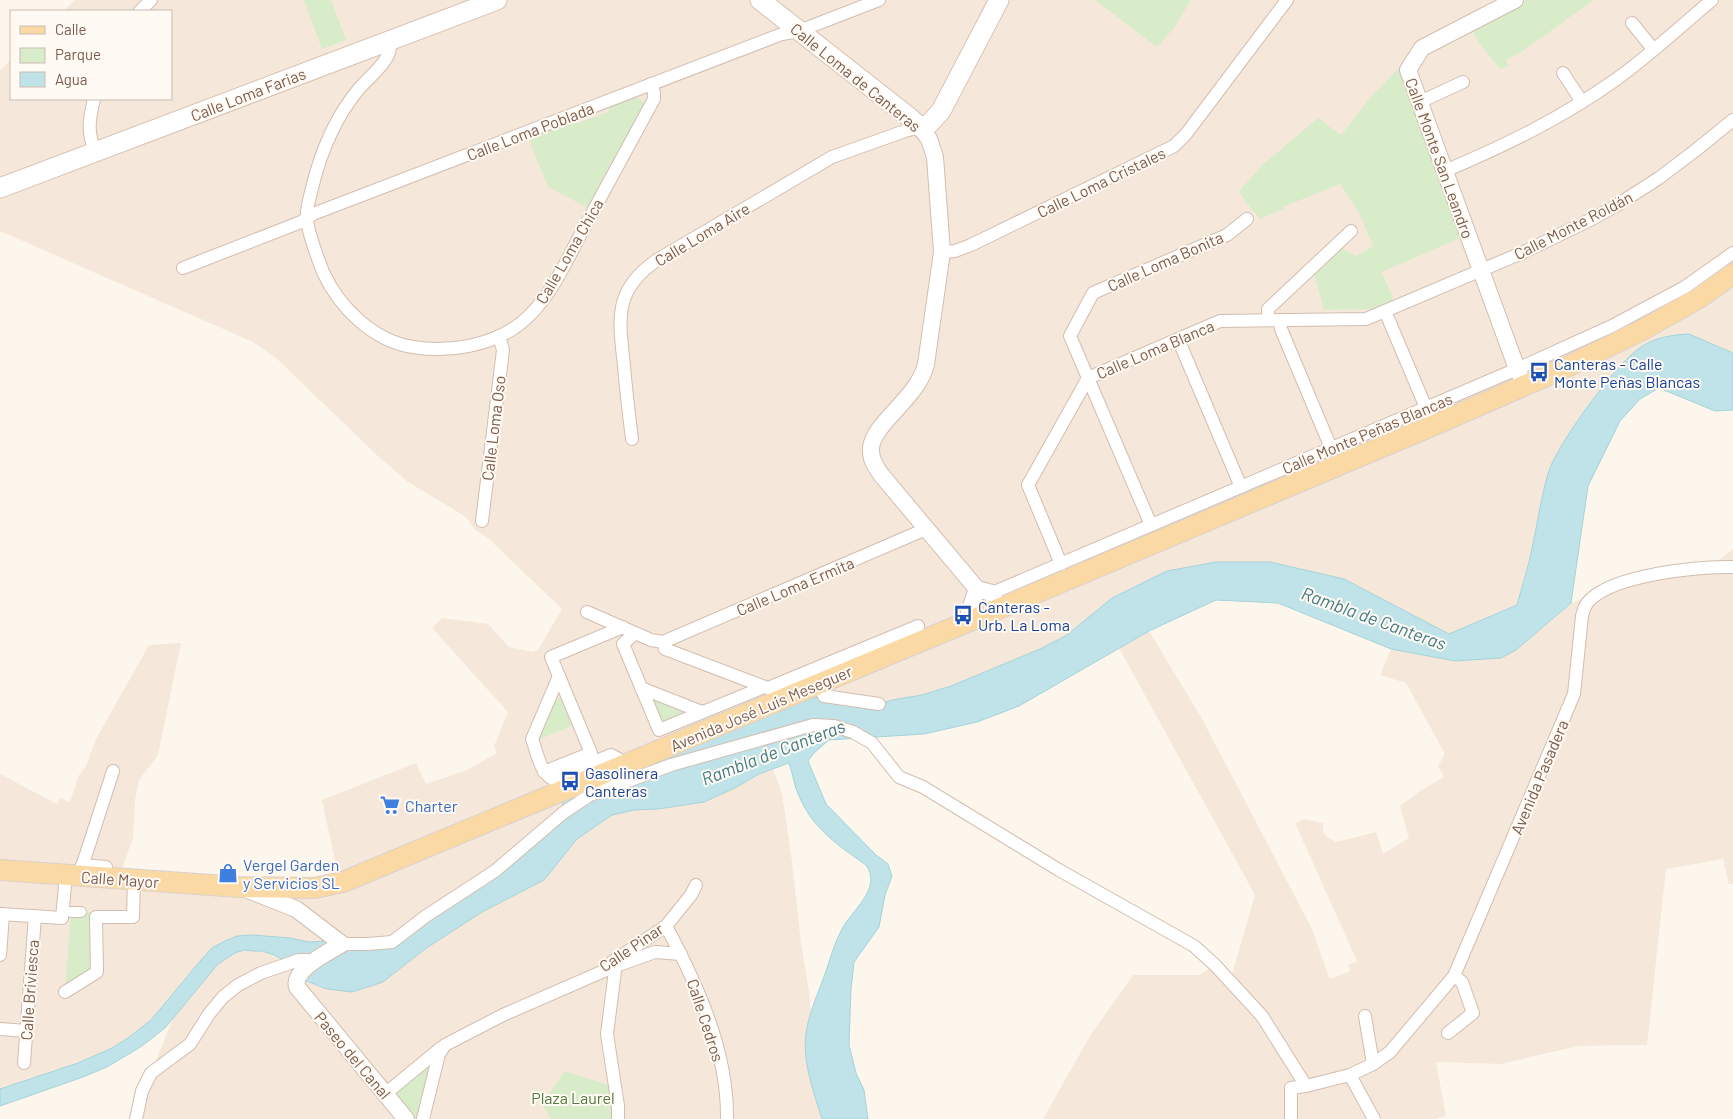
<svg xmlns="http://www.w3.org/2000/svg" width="1733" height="1119" viewBox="0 0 1733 1119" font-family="Barlow,sans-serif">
<rect width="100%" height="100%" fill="#fdf6ec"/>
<g fill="#f5e8da">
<path d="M75,0H1733V353L1689,334L1628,359L1613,375L1587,407L1558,451L1550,468L1543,492L1534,540L1517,605L1449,634L1344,579L1270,562H1216L1077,628L1067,635L1040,649L951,686L922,695L892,700L562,798V809L492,869L391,938L309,942L290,938L253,935L212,948L151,1020L128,1038L112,1048L78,1063L0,1089V774L57,804L60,798L70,802L79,775L86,766L96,739L149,645L181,643L158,755L139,780L135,800L133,838L121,872L312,880L338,875L322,800L416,763L426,784L467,770L497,753L494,746L508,712L432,628L442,618L488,624L509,647L532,652L538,650L562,609L488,538L475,530L466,517L408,482L381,459L276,358L253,342L0,231V70L11,60V99H171V11H64Z"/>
<path d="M1733,549V884H1729L1723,859L1666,869L1647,1045L1578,1046L1501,1064L1436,1062L1446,1116L1436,1119H1043L1090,1036L1133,975H1199L1215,965L1231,978L1255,895L1119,648L1149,631L1201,717L1311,927L1330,979L1350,971L1348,965L1357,961L1295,823L1304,819L1323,823V832L1327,837L1336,842L1376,832L1383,854L1409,838L1400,806L1420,791L1444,777L1438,766L1445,754L1406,683L1380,675L1391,649L1455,661L1516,650L1571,603L1598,593L1718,561Z"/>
<path d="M773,769L782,793L792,862L801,943L809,991L811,1015L806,1034L813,1091L822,1119H136L151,1073L173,1018L208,974L226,958L244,950L262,951L282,960L301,979L327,989L352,992L383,982L425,949L482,912L544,880L577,839L612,815L634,810L658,809L704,802L735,788L759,774Z"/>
</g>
<g fill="#d8ecc9">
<path d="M304,0H331L346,40L322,49Z"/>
<path d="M1095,0H1191L1174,28L1157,47Z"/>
<path d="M1526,0H1594L1523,51L1506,60L1509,66L1500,69L1477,40L1472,28Z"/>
<path d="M1400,67L1462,237L1382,272L1394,301L1375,309L1324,310L1314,274L1342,248L1356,256L1373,246L1359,213L1340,184L1283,207L1284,209L1260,219L1245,201L1239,191L1260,168V167L1318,118L1341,135L1369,99Z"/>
<path d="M634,97L641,99L644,104L590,209L548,187L530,142L532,136L573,121L578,123L608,112L611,106Z"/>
<path d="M641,688L702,712L659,730Z"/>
<path d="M556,697L561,698L572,726L538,740Z"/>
<path d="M71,912H96L97,972L65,992Z"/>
<path d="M445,1045L423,1119H406L385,1094Z"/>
<path d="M565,1071L612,1086L618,1119H551L542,1104Z"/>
</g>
<path fill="#bfe3e8" stroke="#a5d3da" d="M1689,334L1733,353V410L1715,411L1659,388L1640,399L1620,421L1588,486L1571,603L1516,650L1501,658L1455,661L1391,649L1278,603L1216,600L1149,631L1019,706L977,722L924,734L829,740L814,753L808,761L826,804L876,855L888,864L892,876L885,895L879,927L854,962L851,989L849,1045L856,1073L864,1090L868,1119H822C814,1093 802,1061 806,1033C809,1013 818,993 825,974C830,960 834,944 841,931C851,910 883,889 866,865C839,846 812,828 799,796C794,786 793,774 789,763L759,774L735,788L704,802L658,809L634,810L612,815L577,839L544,880L482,912L425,949L383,982L352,992L327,989L301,979L283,960L274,955L262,951H253L244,950L235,953L218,964L165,1028L142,1046L107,1067L83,1077L0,1106V1089L78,1063L112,1048L128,1038L151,1020L201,960L212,948L225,941L237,936L253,935L290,938L309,942L391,938L492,869L563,808L562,798L783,704L824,696L879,704L892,700L922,695L951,686L1040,649L1067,635L1112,598L1167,571L1216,562H1270L1344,579L1449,634L1517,605C1523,583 1530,561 1534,539C1539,515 1542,491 1550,468C1561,440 1616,363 1641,347C1656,337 1672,335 1689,334Z"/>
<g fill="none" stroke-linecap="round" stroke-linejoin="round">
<defs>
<path id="pedestrian" d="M71,912H81"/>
<g id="minor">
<path d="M140,11L151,0"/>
<path d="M1632,23L1653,49"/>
<path d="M388,41C390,46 391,50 388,55C382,68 368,78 358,90C334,119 321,151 312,188C310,197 306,208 307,218C307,230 318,259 323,272C339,307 373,341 413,347C448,353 492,346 521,323C551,299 567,259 585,226C608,184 631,142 654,99V93L651,84"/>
<path d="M1563,73L1582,102"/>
<path d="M94,99C89,120 87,131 95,152"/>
<path d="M1420,102L1463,82"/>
<path d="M1445,171C1508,144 1562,118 1618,78C1651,54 1681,26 1712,0"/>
<path d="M942,252L955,251L971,245L1174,146L1186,134L1287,0"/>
<path d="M183,268L301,222L313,214L782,34L799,31L879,0"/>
<path d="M1385,311L1429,415"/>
<path d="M1268,320V309L1351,231"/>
<path d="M1280,320L1281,329L1331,448"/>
<path d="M1178,339L1241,487"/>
<path d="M632,439C629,415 626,390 624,366C619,319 613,290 657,260L832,157L905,131L920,127"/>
<path d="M482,521L503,350L499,336"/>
<path d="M1151,525L1070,336L1093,293L1227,235L1247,219"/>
<path d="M1061,564L1028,485L1088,378L1220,321L1366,319L1524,252L1594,218L1617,205L1659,178L1696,150L1733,120"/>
<path d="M992,593L1517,369L1612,326L1685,287L1733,253"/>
<path d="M587,612L651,640L663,642L665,649L778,692L781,699"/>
<path d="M635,633L623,644L659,730L764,687"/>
<path d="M663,642L926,529"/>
<path d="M559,676L532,739C537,752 540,773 553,779L611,755L628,764"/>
<path d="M819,683L824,696L879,704"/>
<path d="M641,688L702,712"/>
<path d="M768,688L918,626"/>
<path d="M544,772L591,753L551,657L623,627"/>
<path d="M82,865L106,867"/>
<path d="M79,876L113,771"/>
<path d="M0,914L62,918L66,875"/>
<path d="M666,926C697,984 728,1051 727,1119"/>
<path d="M342,944H368L392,942L426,916L495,871L563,813L590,795L671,765L813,725L834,726L853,732L872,743L899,777L923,787L1059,870L1194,946L1215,965L1262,1016L1306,1086L1350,1075L1373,1064L1390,1052L1454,976L1574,694L1582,616C1584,609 1585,604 1591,599C1616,575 1698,566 1733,567"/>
<path d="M0,955L3,914"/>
<path d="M612,962L666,926L691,895L696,885"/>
<path d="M613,967L615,971L607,1034L618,1106V1119"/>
<path d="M65,992L97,972L96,917H133L134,880"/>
<path d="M1365,1016L1373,1064"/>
<path d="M0,1029L26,1031"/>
<path d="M1448,1033L1473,1013L1462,982L1454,976"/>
<path d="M24,1063L35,916"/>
<path d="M1350,1075L1374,1119"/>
<path d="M385,1094L441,1048"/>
<path d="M136,1119L142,1091L151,1073L190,1044L209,1014L223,997L238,985L261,973L299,960H308L311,963"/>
<path d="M423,1119L439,1054L445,1045L503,1015L613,967L655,952L681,954"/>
<path d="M1291,1119V1088L1306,1086"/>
</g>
<g id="tertiary">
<path d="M1515,0L1422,48L1408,70L1517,369L1525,385"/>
<path d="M920,127L929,139L935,157L942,252L926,364C919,397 873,423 871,448C870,459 876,468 883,477L977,589"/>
<path d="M977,589L992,593L998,609"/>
<path d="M972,620L969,612L977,589"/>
<path d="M248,890L296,909L342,944C329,952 292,969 297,987L406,1119"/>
</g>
<g id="secondary">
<path d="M760,0L909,117L920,127L929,124L941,111L999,0"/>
<path d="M0,188L497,0"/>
</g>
<path id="primary" d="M0,870L239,887L315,888L343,882L972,620L1434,425L1567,367L1644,329L1699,298L1733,274"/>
</defs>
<use href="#pedestrian" stroke="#d1beb0" stroke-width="12"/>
<use href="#minor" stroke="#d1beb0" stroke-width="14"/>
<use href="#tertiary" stroke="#d1beb0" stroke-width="18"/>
<use href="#secondary" stroke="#d6c0b0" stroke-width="21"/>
<use href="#primary" stroke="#dad1cd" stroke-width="22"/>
<use href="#pedestrian" stroke="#fff" stroke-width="10"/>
<use href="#minor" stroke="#fff" stroke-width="12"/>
<use href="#tertiary" stroke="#fff" stroke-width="16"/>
<use href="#secondary" stroke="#fff" stroke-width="19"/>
<use href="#primary" stroke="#fbd9a5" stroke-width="20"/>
</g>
<defs>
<symbol id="bus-bare" viewBox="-9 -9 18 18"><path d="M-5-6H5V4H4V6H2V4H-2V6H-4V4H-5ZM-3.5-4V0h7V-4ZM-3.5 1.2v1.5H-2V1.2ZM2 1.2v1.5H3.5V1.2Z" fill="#1a4fb4" stroke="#fffaf3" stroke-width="2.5" paint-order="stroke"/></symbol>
<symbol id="supermarket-bare" viewBox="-9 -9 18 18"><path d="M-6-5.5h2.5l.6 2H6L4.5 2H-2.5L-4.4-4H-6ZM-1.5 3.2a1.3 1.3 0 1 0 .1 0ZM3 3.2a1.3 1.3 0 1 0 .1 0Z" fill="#3f7fe0" stroke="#fffaf3" stroke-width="2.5" paint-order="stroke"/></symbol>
<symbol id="shop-bare" viewBox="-9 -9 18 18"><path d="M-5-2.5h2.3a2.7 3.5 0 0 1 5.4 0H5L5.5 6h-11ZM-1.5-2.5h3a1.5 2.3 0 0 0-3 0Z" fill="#3f7fe0" stroke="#fffaf3" stroke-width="2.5" paint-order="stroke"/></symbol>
</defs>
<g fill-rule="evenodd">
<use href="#bus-bare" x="1525" y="358" width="28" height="28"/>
<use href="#bus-bare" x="949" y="601" width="28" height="28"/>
<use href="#bus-bare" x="556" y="767" width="28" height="28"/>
<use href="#supermarket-bare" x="376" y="791" width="28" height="28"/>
<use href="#shop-bare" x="214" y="859" width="28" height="28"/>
</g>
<g text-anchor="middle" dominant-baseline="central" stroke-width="4" stroke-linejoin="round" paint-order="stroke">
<g font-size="16" fill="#7a5c4d" stroke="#fffaf3">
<text transform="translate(856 77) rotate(39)">Calle Loma de Canteras</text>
<text transform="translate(248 94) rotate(-21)">Calle Loma Farias</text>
<text transform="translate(530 131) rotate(-21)">Calle Loma Poblada</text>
<text transform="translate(1440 158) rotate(70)">Calle Monte San Leandro</text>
<text transform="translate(1101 182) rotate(-26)">Calle Loma Cristales</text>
<text transform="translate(1573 225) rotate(-27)">Calle Monte Roldán</text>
<text transform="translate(702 234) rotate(-31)">Calle Loma Aire</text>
<text transform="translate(569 251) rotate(-60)">Calle Loma Chica</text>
<text transform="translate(1165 261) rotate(-24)">Calle Loma Bonita</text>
<text transform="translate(1155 349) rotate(-23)">Calle Loma Blanca</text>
<text transform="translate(493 428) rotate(-83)">Calle Loma Oso</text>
<text transform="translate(1367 433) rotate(-23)">Calle Monte Peñas Blancas</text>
<text transform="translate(795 586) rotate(-23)">Calle Loma Ermita</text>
<text transform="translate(761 708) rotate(-23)">Avenida José Luis Meseguer</text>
<text transform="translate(1539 777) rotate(-67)">Avenida Pasadera</text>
<text transform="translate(120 879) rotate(4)">Calle Mayor</text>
<text transform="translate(631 947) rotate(-34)">Calle Pinar</text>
<text transform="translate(29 990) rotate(-86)">Calle Briviesca</text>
<text transform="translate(706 1020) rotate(72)">Calle Cedros</text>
<text transform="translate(353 1055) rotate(50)">Paseo del Canal</text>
</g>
<g font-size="16" fill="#164399" stroke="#fffaf3" text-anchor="start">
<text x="1554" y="363">Canteras - Calle<tspan x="1554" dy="18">Monte Peñas Blancas</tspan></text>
<text x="978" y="606">Canteras -<tspan x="978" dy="18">Urb. La Loma</tspan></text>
<text x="585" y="772">Gasolinera<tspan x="585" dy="18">Canteras</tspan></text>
</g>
<g font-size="16" fill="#366cbe" stroke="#fffaf3" text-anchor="start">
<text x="405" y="805">Charter</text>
<text x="243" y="864">Vergel Garden<tspan x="243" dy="18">y Servicios SL</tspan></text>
</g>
<g font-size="16" fill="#537a41" stroke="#fffaf3">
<text x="573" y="1097">Plaza Laurel</text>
</g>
<g font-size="18" font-style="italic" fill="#437c86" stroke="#fffaf3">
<text transform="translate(1374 618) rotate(20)">Rambla de Canteras</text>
<text transform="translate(773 752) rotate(-21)">Rambla de Canteras</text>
</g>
</g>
<rect x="10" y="10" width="162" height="90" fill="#fffaf3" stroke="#cabbb1"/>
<rect x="20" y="26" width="25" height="8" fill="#fbd9a5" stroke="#cabbb1"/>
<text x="55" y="35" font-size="15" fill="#7a5c4d">Calle</text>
<rect x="20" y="48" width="25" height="15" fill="#d8ecc9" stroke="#cabbb1"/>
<text x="55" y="60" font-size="15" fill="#7a5c4d">Parque</text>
<rect x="20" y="72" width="25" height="15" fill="#bfe3e8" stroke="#cabbb1"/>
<text x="55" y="85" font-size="15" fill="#7a5c4d">Agua</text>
</svg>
